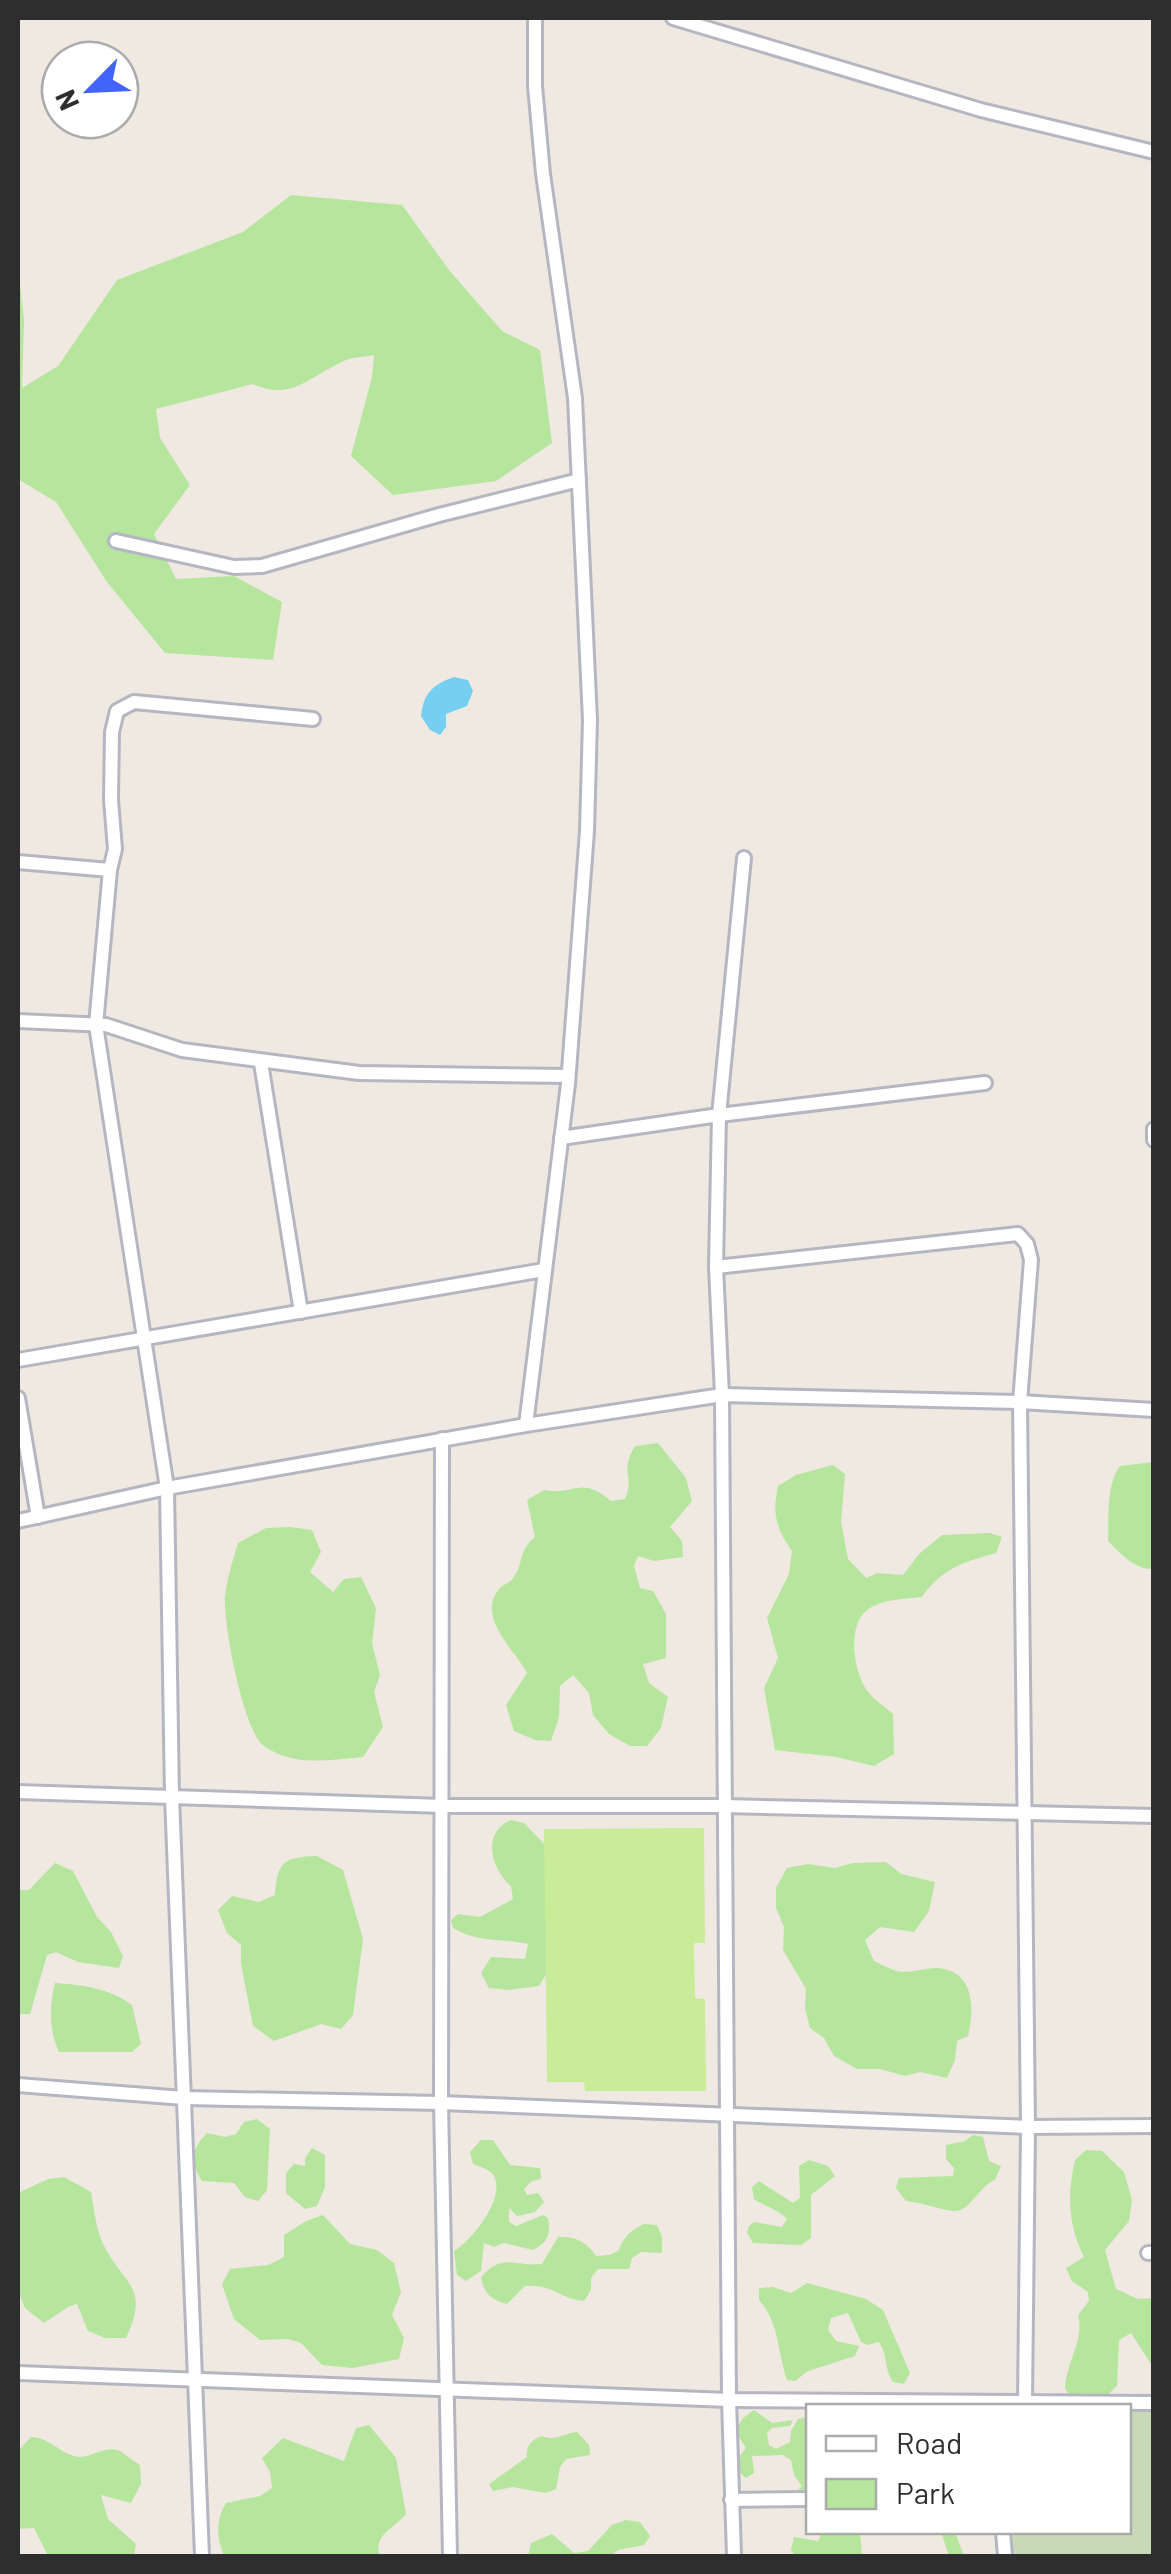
<svg xmlns="http://www.w3.org/2000/svg" width="1171" height="2574" viewBox="0 0 1171 2574" font-family="Barlow,sans-serif">
<rect width="100%" height="100%" fill="#efe9e1"/>
<g fill="#b6e59e">
<path d="M291,195L402,205L449,270L502,331L540,350L552,443L496,481L393,495L351,456L372,377L374,355C364,357 351,357 342,362C311,376 290,402 253,384L156,409L160,438L190,485L154,534L176,579L234,576L282,602L273,660L165,653L107,582L56,502L18,479V265L24,320L22,388L58,366L117,280L243,232Z"/>
<path d="M658,1443L686,1478L692,1501L670,1527L682,1541L683,1557L654,1561L638,1556L634,1566L640,1588L653,1591L666,1614V1658L643,1664L649,1683L668,1697L661,1728L647,1746H630L609,1734L593,1715L589,1693L573,1675L560,1686L559,1717L551,1741L535,1740L514,1731L506,1705L527,1673C514,1649 475,1616 500,1588C504,1584 510,1583 513,1578C524,1565 517,1552 535,1537L527,1500L544,1490C577,1496 579,1475 611,1501L625,1499C635,1477 619,1472 635,1446Z"/>
<path d="M1153,1462V1569C1135,1570 1120,1553 1108,1541C1109,1517 1106,1485 1120,1466Z"/>
<path d="M833,1465L845,1474L841,1522L848,1559L866,1578L877,1573L903,1575L919,1554L942,1535L990,1533L1002,1537L996,1553C964,1562 942,1568 922,1597C905,1599 882,1599 867,1610C846,1626 854,1676 869,1693C876,1701 885,1707 893,1714L894,1754L874,1766L836,1757L775,1750L764,1688L778,1658L767,1618L789,1574L792,1551C776,1528 772,1514 778,1486L796,1475Z"/>
<path d="M290,1527L312,1530L321,1552L310,1572L333,1592L344,1579L361,1577L376,1608L372,1643L380,1675L374,1692L383,1727L363,1757C329,1760 293,1767 264,1746C243,1731 223,1623 225,1596C227,1578 233,1560 238,1543L266,1528Z"/>
<path d="M511,1820L524,1823L549,1849L551,1966L539,1986L509,1990L489,1988L481,1973L491,1957L525,1959L528,1944C501,1938 478,1943 453,1928L451,1920L458,1914L480,1917L513,1899L511,1886C491,1869 481,1832 511,1820Z"/>
<path d="M317,1856L343,1870L363,1939L353,2015L341,2029L321,2024L274,2041L253,2026L241,1964V1945L227,1933L218,1910L232,1896L259,1902L275,1895C277,1862 284,1857 317,1856Z"/>
<path d="M886,1862L901,1874L935,1882L929,1911L914,1932L880,1927L865,1940L874,1961C883,1965 894,1972 904,1972C914,1972 925,1968 936,1968C974,1969 975,2008 968,2036L957,2041L955,2060L947,2078L920,2072L905,2076L880,2069H857L834,2056L824,2038L810,2028L805,2008L806,1989L783,1950L784,1927L776,1908V1888L787,1868L808,1864L835,1868L853,1863Z"/>
<path d="M55,1863L73,1871L97,1917L111,1932L123,1956L119,1968L78,1962L56,1952L47,1955L30,2014H18V1890H29Z"/>
<path d="M55,1983C83,1985 109,1988 132,2005L141,2044L132,2052H59C49,2030 49,2007 55,1983Z"/>
<path d="M257,2119L270,2129L267,2190L258,2201L245,2197L234,2183L202,2181C189,2161 191,2150 207,2133L225,2137L236,2134L244,2122Z"/>
<path d="M973,2135L983,2137L989,2161L1001,2166L995,2180C980,2185 971,2210 956,2211C949,2212 920,2202 906,2201L896,2188L899,2178L953,2176L954,2168L946,2159V2145L965,2141Z"/>
<path d="M481,2140H493L510,2165L540,2168L541,2179L532,2181L524,2189L527,2195L538,2193L544,2202L535,2212L517,2216L509,2208V2222L516,2226L543,2215L548,2218C551,2235 548,2242 533,2250L504,2243L494,2247L484,2243L481,2271L466,2281L457,2275L454,2251C471,2241 506,2199 494,2176C490,2169 480,2167 473,2164L470,2152Z"/>
<path d="M312,2148L325,2155V2187L317,2206L305,2209L286,2193V2173L294,2164L305,2166V2158Z"/>
<path d="M1086,2150L1102,2151L1124,2172L1132,2200L1129,2221L1105,2250L1116,2289L1138,2299L1153,2298V2367L1131,2333L1119,2340L1117,2386L1104,2398L1073,2399L1065,2389C1065,2366 1085,2339 1078,2315L1089,2301L1088,2292L1072,2281L1066,2268L1084,2257C1068,2225 1067,2195 1075,2160Z"/>
<path d="M809,2160L828,2166L835,2176L811,2195V2238L801,2245L753,2243L747,2233L749,2226L754,2222L782,2227L787,2219C778,2209 765,2207 754,2199L752,2187L759,2181L793,2203L800,2198L799,2166Z"/>
<path d="M64,2177L91,2192C94,2209 96,2230 104,2246C125,2286 150,2287 126,2338H105L88,2331L77,2304L68,2307L44,2323L25,2308L18,2291V2193L48,2179Z"/>
<path d="M323,2215L350,2244L377,2250L394,2263L401,2292L392,2315L404,2338L399,2359L353,2368L322,2365L301,2343L288,2339L260,2340L234,2319L222,2284L230,2269L268,2265L284,2257V2235L306,2221Z"/>
<path d="M644,2224L657,2225L662,2237V2253L641,2252L632,2258L629,2269H598L591,2278V2290L584,2301C560,2299 553,2284 525,2286L507,2304C491,2300 484,2294 481,2277C503,2252 514,2267 542,2264L558,2237C575,2236 586,2241 596,2256L610,2255L619,2250C624,2236 631,2230 644,2224Z"/>
<path d="M807,2283L866,2299L883,2310L910,2373L904,2384L893,2382C884,2370 888,2355 879,2342L868,2345L861,2342L848,2313L831,2318L828,2330L836,2341L859,2346L855,2356L808,2371L795,2381L787,2380C777,2351 780,2324 759,2300V2288L773,2287L791,2293Z"/>
<path d="M754,2410L772,2423L793,2420L790,2426L772,2428L767,2433L769,2445L776,2449L790,2442L791,2431L798,2419L808,2417V2501L803,2502L795,2493L802,2486L794,2475L791,2460L783,2455L752,2456L754,2473L746,2478L739,2472L735,2462L746,2448L735,2431L743,2418Z"/>
<path d="M369,2425L396,2458L406,2514C394,2529 372,2535 380,2556L224,2555C216,2538 216,2519 226,2503L260,2496L272,2488L270,2472L262,2458L283,2438L344,2461L356,2428Z"/>
<path d="M577,2432L589,2445L590,2455L566,2459L560,2467L556,2489L545,2493L513,2487L493,2491L489,2484L527,2457C526,2445 531,2440 542,2436C556,2442 563,2433 577,2432Z"/>
<path d="M31,2437C50,2438 57,2451 74,2456C90,2461 103,2444 120,2451C126,2455 133,2461 140,2465L141,2484L131,2503L101,2495L108,2519L136,2544L134,2556H48L34,2528L18,2529V2451Z"/>
<path d="M626,2520L640,2522L650,2536L644,2545L618,2550L611,2556H528L531,2543L552,2534L574,2553L588,2551L612,2525Z"/>
<path d="M822,2532H860L862,2556H795L791,2550L794,2537L818,2541Z"/>
<path d="M941,2532H955L964,2556H949Z"/>
</g>
<path fill="#c8d9b8" d="M1153,2403V2556H1005L1003,2532H1128V2406Z"/>
<path fill="#c9ec9a" d="M704,1828L705,1943H694L695,1998L705,1999L706,2091H585L584,2082H547L544,1829Z"/>
<path fill="#75cff0" d="M454,677L468,680L473,691L467,706L446,714V727L440,735L430,730L421,716C424,693 432,685 454,677Z"/>
<g fill="none" stroke-linecap="round" stroke-linejoin="round">
<defs>
<g id="street">
<path d="M673,18L981,110L1154,152"/>
<path d="M116,541L234,567L262,566L439,515L579,480"/>
<path d="M744,858L719,1115L985,1083"/>
<path d="M18,862L110,870"/>
<path d="M18,1021L106,1025L182,1050L359,1073L568,1076"/>
<path d="M261,1063L301,1312"/>
<path d="M1154,1129V1140"/>
<path d="M561,1138L719,1115L716,1267L722,1395L729,2400L734,2556"/>
<path d="M716,1267L1018,1234L1027,1244L1031,1260L1020,1402L1028,2127L1025,2401"/>
<path d="M18,1360L544,1270"/>
<path d="M18,1398L38,1517"/>
<path d="M526,1425L568,1084L587,831L590,720L575,398L543,174L535,86V18"/>
<path d="M442,1439L441,2103L450,2556"/>
<path d="M18,1521L167,1488L526,1425L722,1395L1020,1402L1154,1410"/>
<path d="M18,1792L443,1806H724L1154,1816"/>
<path d="M18,2085L184,2098L441,2103L1028,2127L1154,2126"/>
<path d="M1148,2253H1154"/>
<path d="M18,2373L729,2400L1154,2403"/>
<path d="M731,2500L808,2499"/>
<path d="M1003,2532L1005,2556"/>
<path d="M202,2556L172,1797L167,1488L96,1025L110,870L115,849L111,800L112,732L117,711L134,702L313,719"/>
</g>
</defs>
<use href="#street" stroke="#b4b7c1" stroke-width="18"/>
<use href="#street" stroke="#fff" stroke-width="12"/>
</g>
<rect width="1171" height="2574" fill="none" stroke="#2e2e2e" stroke-width="40"/>
<rect x="806" y="2404" width="325" height="130" fill="#ffffff" stroke="#ababab" stroke-width="2.5"/>
<rect x="826" y="2436" width="50" height="15" fill="#ffffff" stroke="#ababab" stroke-width="2.5"/>
<text x="896" y="2454" font-size="30" fill="#2e2e2e">Road</text>
<rect x="826" y="2479" width="50" height="30" fill="#b6e59e" stroke="#ababab" stroke-width="2.5"/>
<text x="896" y="2504" font-size="30" fill="#2e2e2e">Park</text>
<g transform="translate(90 90) rotate(246)"><circle r="48" fill="#ffffff" stroke="#ababab" stroke-width="2.5"/>
<path d="M0-8L18 38L0 25L-18 38Z" fill="#4264fb"/>
<text y="-15" font-size="28" font-weight="bold" text-anchor="middle" fill="#2e2e2e">N</text>
</g>
</svg>
